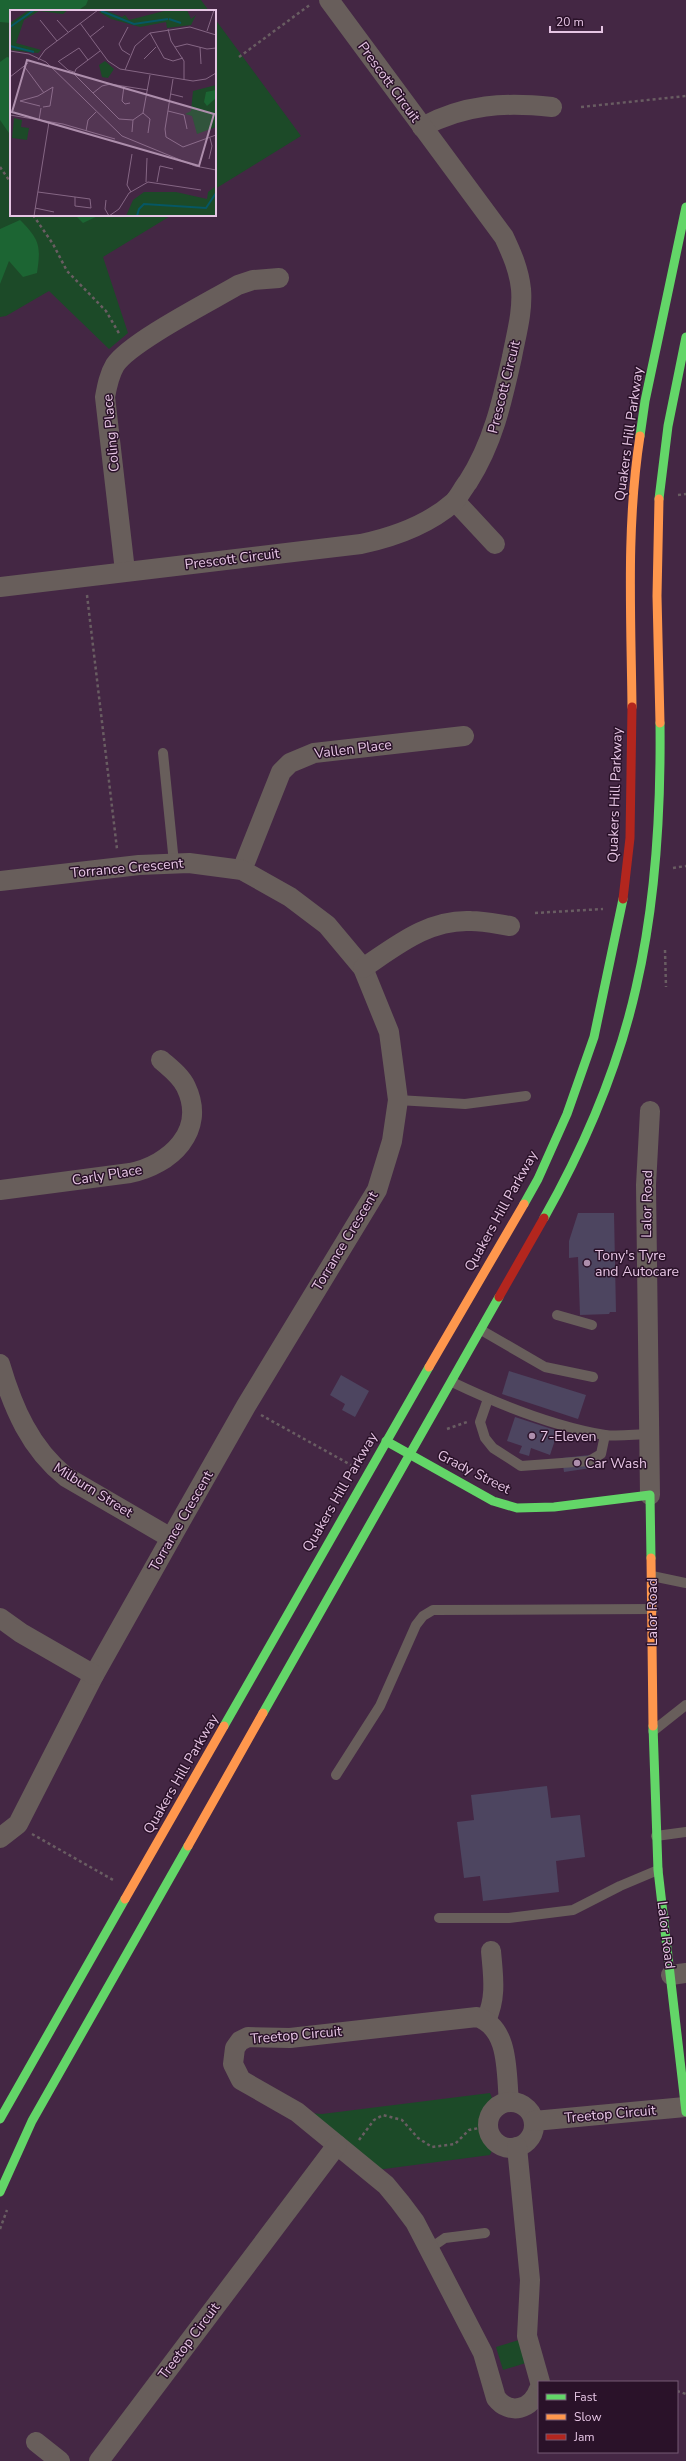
<svg xmlns="http://www.w3.org/2000/svg" width="686" height="2461" viewBox="0 0 686 2461" font-family="'Nunito Sans',sans-serif">
<rect width="100%" height="100%" fill="#442744"/>
<g fill="#1c4a28">
<path d="M0,0H201L209,11H11V215H172L103,257L128,333L109,349L49,291L6,316L0,317Z"/>
<path d="M215,19L301,136L215,189Z"/>
<path d="M490,2093L496,2108C487,2120 487,2130 496,2142L490,2155L369,2171L297,2112L322,2114Z"/>
<path d="M519,2340L526,2363L503,2370L496,2347Z"/>
</g>
<g fill="#1c6533">
<path d="M0,0H88L86,5L77,11H11V23L0,22Z"/>
<path d="M7,57L11,58V136L0,120V62Z"/>
<path d="M75,215H100L83,223Z"/>
<path d="M20,220C40,240 41,246 37,273L23,277L9,261L0,284V229Z"/>
</g>
<g fill="#4d4560">
<path d="M578,1213H614L616,1312H610L609,1314L580,1315L578,1257L569,1258V1241Z"/>
<path d="M509,1371L586,1395L578,1419L502,1394Z"/>
<path d="M341,1375L369,1391L355,1417L342,1410L345,1404L330,1395Z"/>
<path d="M515,1417L558,1431L550,1455L531,1448L529,1456L519,1453L522,1446L507,1441Z"/>
<path d="M590,1455L591,1468L564,1472L562,1458Z"/>
<path d="M547,1786L551,1818L580,1815L585,1857L556,1861L559,1892L483,1901L480,1876L464,1878L457,1822L474,1820L471,1795Z"/>
</g>
<g fill="none" stroke-linecap="round" stroke-linejoin="round">
<g stroke="#695d62" stroke-width="2.5" stroke-dasharray="3 3" stroke-linecap="butt">
<path d="M239,57L311,4"/>
<path d="M581,107L686,96"/>
<path d="M0,167L11,183"/>
<path d="M33,215L53,244L67,271L106,311L120,335"/>
<path d="M678,495L686,494"/>
<path d="M87,595L117,849"/>
<path d="M673,868L686,866"/>
<path d="M535,913L603,909"/>
<path d="M665,950L666,987"/>
<path d="M261,1415L351,1465"/>
<path d="M447,1429L467,1422"/>
<path d="M32,1834L115,1881"/>
<path d="M359,2140L374,2120L383,2115L402,2120L418,2138L432,2147L455,2144L469,2130L489,2126"/>
<path d="M0,2229L7,2210"/>
<path d="M677,2391L686,2394"/>
</g>
<g stroke="#685e5b" stroke-width="10">
<path d="M163,753L174,863"/>
<path d="M398,1100L465,1104L526,1096"/>
<path d="M557,1315L592,1325"/>
<path d="M481,1330L545,1367L593,1377"/>
<path d="M452,1382C500,1405 552,1426 605,1435C619,1437 636,1434 650,1434"/>
<path d="M488,1399L480,1422L485,1438L493,1448L521,1466L589,1461L601,1454L605,1435"/>
<path d="M652,1576L686,1583"/>
<path d="M653,1731L686,1705"/>
<path d="M336,1775L380,1706L416,1625L423,1616L433,1610L653,1609"/>
<path d="M656,1836L686,1832"/>
<path d="M439,1918H509L573,1910L620,1886L658,1870"/>
<path d="M429,2249L445,2238L485,2233"/>
</g>
<g stroke="#685e5b" stroke-width="20">
<path d="M422,127C465,104 505,102 552,107"/>
<path d="M455,501L495,544"/>
<path d="M125,571L105,397C107,386 109,375 115,365C130,342 211,301 238,285L253,280L279,278"/>
<path d="M0,587L361,544C394,537 429,524 454,502C459,497 463,488 468,482C493,443 502,402 512,357C516,335 523,312 521,289C519,270 512,254 504,237L329,0"/>
<path d="M242,870L281,772L290,763L314,753L464,736"/>
<path d="M0,881L139,865L189,863L242,870L290,897L327,925L363,968L389,1032L398,1100L392,1141L377,1190L246,1406L171,1538L94,1675L18,1824L0,1838"/>
<path d="M363,968C396,946 428,919 471,921C484,921 497,924 510,926"/>
<path d="M0,1190L130,1173C170,1165 207,1131 186,1087C181,1076 170,1068 161,1060"/>
<path d="M0,1364C13,1408 30,1448 66,1477L171,1538"/>
<path d="M650,1495L646,1185L650,1111"/>
<path d="M0,1618L21,1633L94,1675"/>
<path d="M671,1975L686,1973"/>
<path d="M486,2020C497,1997 493,1975 491,1951"/>
<path d="M509,2102C506,2073 510,2028 477,2017L290,2038L248,2037L240,2041L235,2048L233,2064L241,2080L297,2112L386,2185L400,2202L415,2222L483,2353L496,2398C510,2416 532,2409 539,2389"/>
<circle cx="511" cy="2125" r="23"/>
<path d="M534,2121L685,2107"/>
<path d="M517,2147L530,2280L527,2336L540,2382"/>
<path d="M36,2442L60,2461"/>
<path d="M99,2461L337,2145"/>
</g>
<g stroke="#63d668" stroke-width="9">
<path d="M640,436L645,401L686,207"/>
<path d="M659,499L668,426L686,337"/>
<path d="M524,1204L538,1179L567,1114L594,1037L623,899"/>
<path d="M544,1218C584,1147 618,1068 636,988C656,902 661,811 660,723"/>
<path d="M386,1441L493,1501L517,1508L554,1507L650,1495L651,1558"/>
<path d="M263,1713L499,1297"/>
<path d="M224,1726L429,1367"/>
<path d="M653,1726L658,1870L686,2112"/>
<path d="M0,2119L125,1899"/>
<path d="M0,2192L32,2121L188,1846"/>
</g>
<g stroke="#ff974d" stroke-width="9">
<path d="M659,499L657,596L660,723"/>
<path d="M632,707C631,617 626,526 640,436"/>
<path d="M429,1367L524,1204"/>
<path d="M651,1558L653,1726"/>
<path d="M188,1846L263,1713"/>
<path d="M125,1899L224,1726"/>
</g>
<g stroke="#b3261e" stroke-width="9">
<path d="M623,899L630,838L632,707"/>
<path d="M499,1297L544,1218"/>
</g>
</g>
<g fill="#ad8eac" stroke="#2a1229" stroke-width="1.5">
<circle cx="587" cy="1263" r="4"/>
<circle cx="532" cy="1436" r="4"/>
<circle cx="577" cy="1463" r="4"/>
</g>
<g text-anchor="middle" dominant-baseline="central" stroke-width="3" stroke-linejoin="round" paint-order="stroke">
<g font-size="14" fill="#e6c5e4" stroke="#2a1229">
<text transform="translate(389 82) rotate(54)">Prescott Circuit</text>
<text transform="translate(504 387) rotate(-76)">Prescott Circuit</text>
<text transform="translate(111 433) rotate(-95)">Coling Place</text>
<text transform="translate(629 434) rotate(-82)">Quakers Hill Parkway</text>
<text transform="translate(232 559) rotate(-7)">Prescott Circuit</text>
<text transform="translate(353 749) rotate(-7)">Vallen Place</text>
<text transform="translate(615 795) rotate(-88)">Quakers Hill Parkway</text>
<text transform="translate(127 868) rotate(-5)">Torrance Crescent</text>
<text transform="translate(107 1175) rotate(-9)">Carly Place</text>
<text transform="translate(647 1204) rotate(-89)">Lalor Road</text>
<text transform="translate(501 1211) rotate(-61)">Quakers Hill Parkway</text>
<text transform="translate(345 1241) rotate(-59)">Torrance Crescent</text>
<text transform="translate(474 1472) rotate(27)">Grady Street</text>
<text transform="translate(93 1490) rotate(32)">Milburn Street</text>
<text transform="translate(340 1492) rotate(-60)">Quakers Hill Parkway</text>
<text transform="translate(181 1521) rotate(-60)">Torrance Crescent</text>
<text transform="translate(652 1612) rotate(-90)">Lalor Road</text>
<text transform="translate(181 1774) rotate(-60)">Quakers Hill Parkway</text>
<text transform="translate(666 1935) rotate(83)">Lalor Road</text>
<text transform="translate(296 2035) rotate(-5)">Treetop Circuit</text>
<text transform="translate(610 2114) rotate(-5)">Treetop Circuit</text>
<text transform="translate(189 2341) rotate(-53)">Treetop Circuit</text>
</g>
<g font-size="14" fill="#e6c5e4" stroke="#2a1229" text-anchor="start">
<text x="595" y="1255">Tony's Tyre<tspan x="595" dy="16">and Autocare</tspan></text>
<text x="540" y="1436">7-Eleven</text>
<text x="585" y="1463">Car Wash</text>
</g>
</g>
<g transform="translate(10 10)">
<rect width="206" height="206" fill="#442744"/>
<path d="M19,0H58L53,4L29,1L14,10L6,33L31,40L28,43L0,40V13ZM95,0L112,7L115,5L119,10L158,0H177L181,9L186,5L181,15L157,18L156,12L130,17L101,9L89,2ZM95,51L104,59L98,68L92,67L89,55ZM206,75V117L187,124L182,106L175,104L181,101L183,81ZM4,108L12,110L11,117L19,118L17,130L2,128ZM206,176L205,206H116L123,190L134,182H166L197,189L198,182Z" fill="#1c4a28"/>
<path d="M206,80V88L197,96L194,92L196,82Z" fill="#1c6533"/>
<path fill="none" stroke="#065764" stroke-width="2" d="M91,1L124,14L158,9M159,9L171,13M0,17L24,0M0,36L24,42M127,206L129,199L134,194L196,198L206,183"/>
<path fill="none" stroke="#856684" stroke-width="1" d="M30,10L47,31M47,10L58,22M70,13L98,51L110,59L183,71L196,69L206,63M118,17L109,34L112,40L120,45M158,19L161,31L174,51V70M197,21L204,0M140,23L154,48L163,51L173,48M80,27L94,16M165,37L177,34L197,39L206,38M190,37L191,54M0,41L19,44L36,52L112,126L185,156L206,160M90,41L66,59L64,64L109,109L123,110L133,103L140,65M134,49L146,37M28,50L35,40L88,0M48,51L58,60L64,62M49,51L69,38L78,50M14,56L34,83M115,60L125,36L140,23L180,17L206,25M0,67L18,53M163,69L155,119L156,127L173,137L206,125M114,76L112,91L115,94L120,93M83,83L92,76L100,74L138,80M161,84L173,87M30,96L10,91L28,86L43,77L40,96L33,97M158,101L174,105L177,119M133,103L140,109L138,123M0,105L53,114L105,129M29,110L31,98M76,121L78,110L86,102M122,122L123,110M199,149L202,136L200,128M136,172L137,148M147,172L150,156L163,159M28,182L80,189L81,198L65,196V187M121,182L117,175L122,144M96,190L95,199L99,206M25,198L44,202M24,206L39,112M99,206L109,199L119,183L138,172L191,180"/>
<path fill="#ad8eac" fill-opacity="0.15" stroke="#ad8eac" stroke-width="2" d="M17,50L204,104L189,156L2,102Z"/>
<rect width="206" height="206" fill="none" stroke="#e6c5e4" stroke-width="2"/>
</g>
<rect x="538" y="2381" width="140" height="72" fill="#2a1229" stroke="#755a74"/>
<rect x="546" y="2394" width="20" height="6" fill="#63d668" stroke="#755a74"/>
<text x="574" y="2401" font-size="12" fill="#e6c5e4">Fast</text>
<rect x="546" y="2414" width="20" height="6" fill="#ff974d" stroke="#755a74"/>
<text x="574" y="2421" font-size="12" fill="#e6c5e4">Slow</text>
<rect x="546" y="2434" width="20" height="6" fill="#b3261e" stroke="#755a74"/>
<text x="574" y="2441" font-size="12" fill="#e6c5e4">Jam</text>
<path d="M550 26v6h52v-6" fill="none" stroke="#e6c5e4" stroke-width="2"/>
<text x="556" y="26" font-size="12" fill="#e6c5e4" stroke="#2a1229" stroke-width="3" paint-order="stroke">20 m</text>
</svg>
